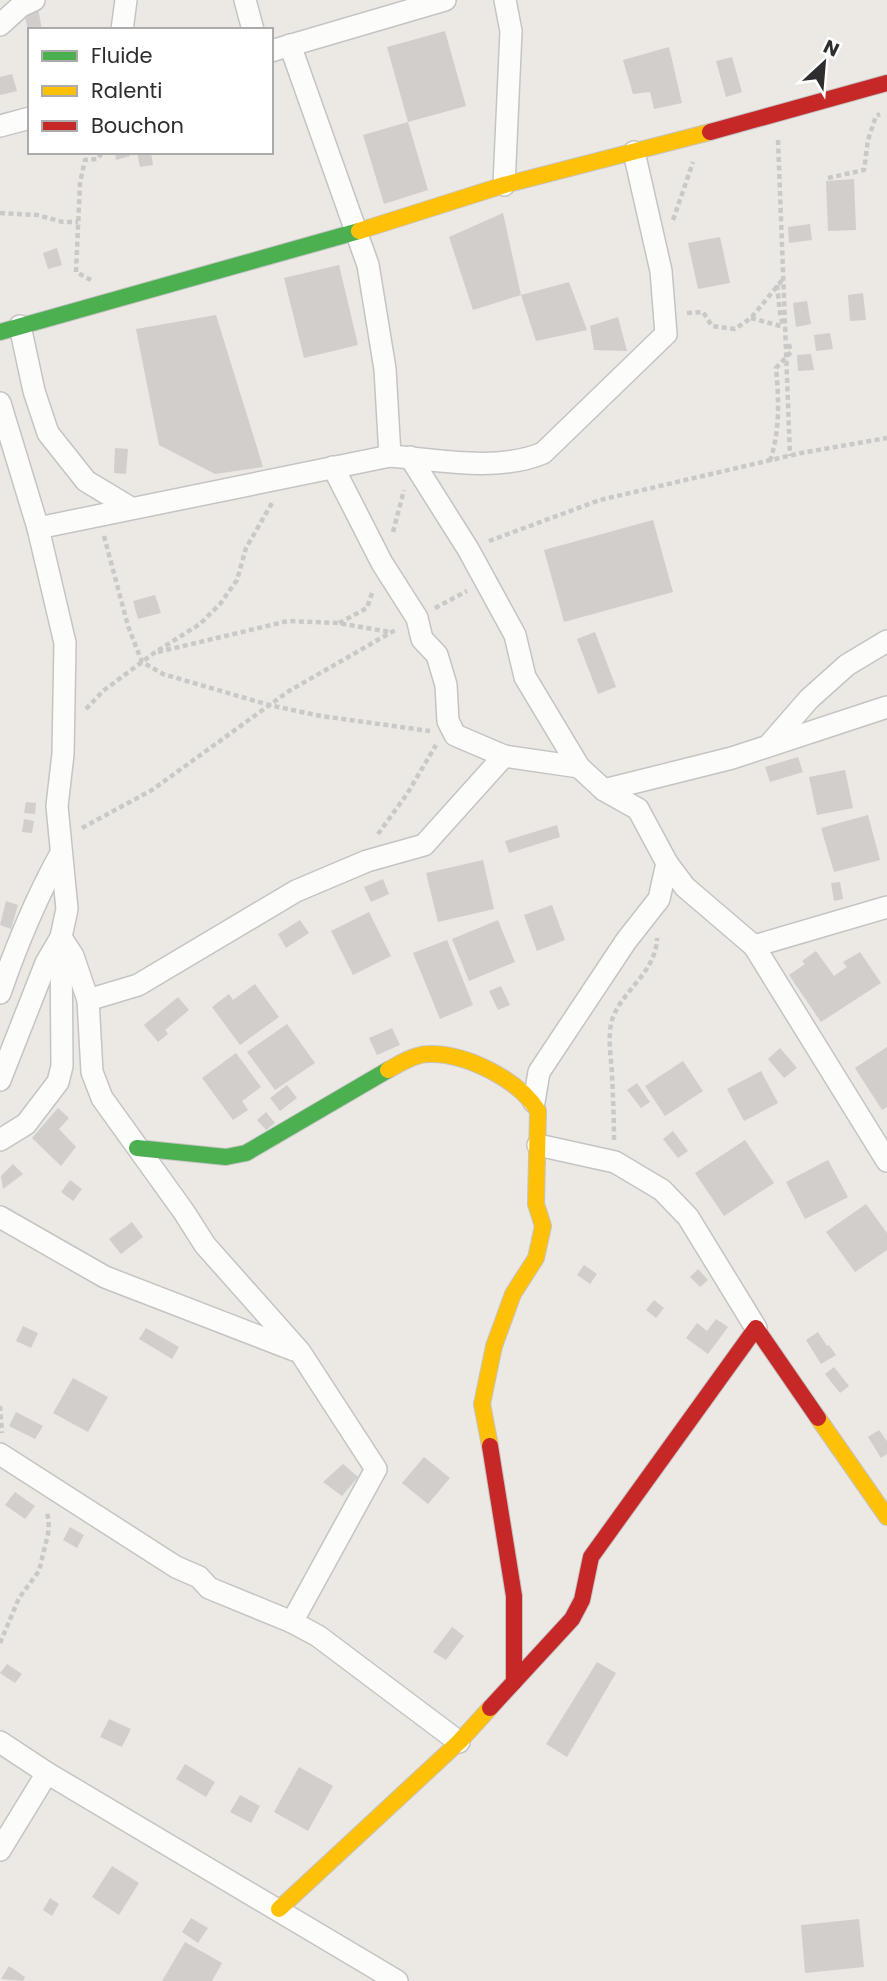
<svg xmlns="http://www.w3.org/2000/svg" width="887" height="1981" viewBox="0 0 887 1981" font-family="Poppins,sans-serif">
<rect width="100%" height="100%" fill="#ece8e4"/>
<g fill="#d1cecb">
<path d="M38,8L42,30H30L29,36L24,12Z"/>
<path d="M445,31L466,106L408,122L387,47Z"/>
<path d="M669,47L682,103L654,109L650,92L633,94L623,60Z"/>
<path d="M732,57L742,92L726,97L716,61Z"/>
<path d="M12,74L17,91L0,95V77Z"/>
<path d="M408,122L428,190L384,204L363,135Z"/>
<path d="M115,152H129L130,156L116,160Z"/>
<path d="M137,152H151L153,165L140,167Z"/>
<path d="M854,179L856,230L828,231L826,181Z"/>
<path d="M503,213L521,295L473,310L449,237Z"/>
<path d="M810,224L812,240L789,243L788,227Z"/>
<path d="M720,237L730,283L698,289L688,243Z"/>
<path d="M57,248L62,265L48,269L43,253Z"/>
<path d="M339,265L358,345L304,358L284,278Z"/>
<path d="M569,282L587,330L536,341L521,295Z"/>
<path d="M863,293L866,320L850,321L848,295Z"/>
<path d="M807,301L811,324L796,327L793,303Z"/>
<path d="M216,315L263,467L215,474L159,445L136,329Z"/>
<path d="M618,317L627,351L594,350L590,326Z"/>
<path d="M830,333L833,349L816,351L814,335Z"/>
<path d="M811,354L814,370L798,371L797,355Z"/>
<path d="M115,448L128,449L126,474L114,473Z"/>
<path d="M653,520L673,592L564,622L544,550Z"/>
<path d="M155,595L161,613L138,619L133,601Z"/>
<path d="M595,632L616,687L598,694L577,639Z"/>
<path d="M798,757L803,772L770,782L765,767Z"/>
<path d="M845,770L853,808L817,815L809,777Z"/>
<path d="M26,802L36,803L35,814L24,813Z"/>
<path d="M868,815L880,860L834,872L821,828Z"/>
<path d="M24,819L34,821L32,833L22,832Z"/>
<path d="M557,825L560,837L509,853L505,841Z"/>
<path d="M483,860L494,909L438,922L426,873Z"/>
<path d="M383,879L389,894L371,902L364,887Z"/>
<path d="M840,882L843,899L834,901L831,883Z"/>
<path d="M6,901L18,905L11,929L0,925Z"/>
<path d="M552,905L565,940L537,951L524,915Z"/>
<path d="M369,912L391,956L353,975L331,931Z"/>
<path d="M300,920L309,933L286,948L278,934Z"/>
<path d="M498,920L515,962L469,981L452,939Z"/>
<path d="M447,940L473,1005L440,1019L413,953Z"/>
<path d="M816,951L834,976L847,967L843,962L860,952L881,983L821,1022L789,975L805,964L802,961Z"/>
<path d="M255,984L279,1017L240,1045L212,1007L229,994L233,1000Z"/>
<path d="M501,986L510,1005L498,1010L489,991Z"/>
<path d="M178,997L189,1010L165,1030L168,1034L158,1042L144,1025Z"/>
<path d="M287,1024L315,1063L275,1090L247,1052Z"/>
<path d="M392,1028L400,1045L377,1055L369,1038Z"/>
<path d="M887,1047V1107L882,1110L855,1068Z"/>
<path d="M780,1048L797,1068L784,1078L768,1059Z"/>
<path d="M236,1053L261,1087L242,1101L248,1110L233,1120L202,1078Z"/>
<path d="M683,1061L703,1091L665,1116L645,1086Z"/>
<path d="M761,1071L778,1103L744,1121L727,1089Z"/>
<path d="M637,1083L650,1102L641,1108L627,1090Z"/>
<path d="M287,1085L297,1098L280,1111L270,1098Z"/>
<path d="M58,1108L69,1118L59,1129L76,1147L61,1166L32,1138Z"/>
<path d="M266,1112L275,1123L266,1130L257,1120Z"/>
<path d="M673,1131L688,1151L678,1158L663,1139Z"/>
<path d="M745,1140L774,1183L724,1216L695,1173Z"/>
<path d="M828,1160L848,1197L805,1219L786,1182Z"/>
<path d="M13,1164L23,1174L3,1189L1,1176Z"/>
<path d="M70,1180L82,1189L73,1201L61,1192Z"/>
<path d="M866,1204L887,1233V1250L855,1272L826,1232Z"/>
<path d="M132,1222L143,1237L121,1254L109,1239Z"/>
<path d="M584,1265L597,1274L590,1284L577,1275Z"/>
<path d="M698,1269L708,1280L700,1287L690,1277Z"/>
<path d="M654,1300L664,1308L656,1318L646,1310Z"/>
<path d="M716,1319L728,1327L708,1354L686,1338L697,1323L707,1331Z"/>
<path d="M23,1326L38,1333L31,1348L16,1341Z"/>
<path d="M146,1328L179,1347L172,1359L139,1339Z"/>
<path d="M818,1332L827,1346L829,1345L836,1355L821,1364L806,1340Z"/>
<path d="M834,1367L849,1386L840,1393L825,1374Z"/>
<path d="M73,1378L108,1397L88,1432L53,1413Z"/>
<path d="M16,1412L43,1426L35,1439L9,1426Z"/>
<path d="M879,1430L887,1441V1454L881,1458L868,1437Z"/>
<path d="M424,1457L450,1478L428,1504L402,1483Z"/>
<path d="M343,1464L358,1477L342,1496L323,1482Z"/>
<path d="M15,1492L35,1506L25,1519L5,1505Z"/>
<path d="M70,1527L84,1535L77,1548L63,1540Z"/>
<path d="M452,1627L464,1636L446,1660L433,1652Z"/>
<path d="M597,1662L616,1673L567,1757L546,1744Z"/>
<path d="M7,1664L22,1674L15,1683L0,1673Z"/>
<path d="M109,1719L131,1729L122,1747L100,1737Z"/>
<path d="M185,1764L215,1782L206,1797L176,1779Z"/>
<path d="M299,1767L333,1786L308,1831L274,1812Z"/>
<path d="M240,1795L260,1806L251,1823L230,1812Z"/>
<path d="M112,1866L139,1883L119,1915L92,1897Z"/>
<path d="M50,1898L59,1904L52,1916L43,1910Z"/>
<path d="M191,1918L208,1928L198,1943L182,1932Z"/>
<path d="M859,1919L864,1967L805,1973L801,1925Z"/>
<path d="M185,1942L222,1963L212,1981H162Z"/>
<path d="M9,1966L25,1977L23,1981L1,1979Z"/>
</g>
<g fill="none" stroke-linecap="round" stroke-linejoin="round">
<defs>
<g id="street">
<path d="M245,0L253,30"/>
<path d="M0,25L21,6L34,0"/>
<path d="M122,30L126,0"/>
<path d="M290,45L368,265L385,369L390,456"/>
<path d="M271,51L445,0"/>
<path d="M0,126L30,118"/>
<path d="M504,185L511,31L505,0"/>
<path d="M20,326L34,391L48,433L86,481L131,508"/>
<path d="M0,403L38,528L65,643L63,754L57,806L67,909L61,937L62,1066L58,1082L26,1124L0,1140"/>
<path d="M410,457L468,549L515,635L525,677L579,767L604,790L638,809L667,863L685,887L754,946L887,1161"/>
<path d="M333,467L382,563L417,618L422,639L437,655L446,685L448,721L455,735L504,756"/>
<path d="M38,528L390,456C438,460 498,472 543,453L666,334L661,271L634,152"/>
<path d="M769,745L809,699L847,665L887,641"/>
<path d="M604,790L732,758L887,707"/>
<path d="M62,939L73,956L88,1000L138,985L296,891L367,861L424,845L504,756L579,767"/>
<path d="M754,946L887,907"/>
<path d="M0,993C17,944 36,898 61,853"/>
<path d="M88,1000L92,1072L102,1098L184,1212L205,1245L300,1352L376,1469L292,1622"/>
<path d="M0,1080L46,963L60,939"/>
<path d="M534,1102L539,1072L626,941L659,899L667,863"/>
<path d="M538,1145L615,1162L662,1190L688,1217L756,1328"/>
<path d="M0,1217L105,1277L294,1350"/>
<path d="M0,1454L176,1567L199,1577L209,1588L292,1622L318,1636L459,1742"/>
<path d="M0,1742L47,1773L0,1850"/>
<path d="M47,1773L397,1981"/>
</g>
<g id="fast">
<path d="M0,332L359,231"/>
<path d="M137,1148L226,1157L246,1153L388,1070"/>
</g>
<g id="slow">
<path d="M359,231L504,185L710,132"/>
<path d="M388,1070C401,1063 415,1054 429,1054C466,1053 519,1080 538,1111L536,1204L543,1226L536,1258L513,1294L494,1346L482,1404L490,1446"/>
<path d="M818,1418L887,1517"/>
<path d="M279,1909L459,1742L490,1708"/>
</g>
<g id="jam">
<path d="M710,132L887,83"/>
<path d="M490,1446L514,1596V1682"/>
<path d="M490,1708L572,1619L582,1600L591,1557L756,1328L818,1418"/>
</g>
</defs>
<use href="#street" stroke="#c5c4c5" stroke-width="24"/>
<use href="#fast" stroke="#c5c4c5" stroke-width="18"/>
<use href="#slow" stroke="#c5c4c5" stroke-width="18"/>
<use href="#jam" stroke="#c5c4c5" stroke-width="18"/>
<g stroke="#c9c9c8" stroke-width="4.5" stroke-dasharray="5 3.5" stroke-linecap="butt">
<path d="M778,140L790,456"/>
<path d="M828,178L864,170L868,140L876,116L880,114"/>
<path d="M0,213L37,215L63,222H78"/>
<path d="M673,220L693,162"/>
<path d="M91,280L76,272L80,183L85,160L98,159L102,152"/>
<path d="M777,285L780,313L783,326"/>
<path d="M687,313L703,312L712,326L735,329L751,318L784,278"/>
<path d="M751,318L784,327"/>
<path d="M770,461C780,431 779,400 776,368L791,352L788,341"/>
<path d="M393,532L404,490"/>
<path d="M104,536L128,626L142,662L163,674L269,705L321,716L430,731"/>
<path d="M489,541L600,500L801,453L887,438"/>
<path d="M435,608L467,591"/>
<path d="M339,623L367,608L373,590"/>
<path d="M158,652L288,621L338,623L390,632"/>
<path d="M86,709L103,691L154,653L200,624L220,604L237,580L246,548L272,503"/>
<path d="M82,828L152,790L289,691L397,629"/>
<path d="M378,834L407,794L436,745"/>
<path d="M614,1140C614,1118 613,1096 612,1074C611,1058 608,1040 611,1024C618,992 656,975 657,938"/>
<path d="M0,1406L2,1433"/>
<path d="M0,1643L19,1598L39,1571L48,1534L49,1520L46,1511"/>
</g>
<use href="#street" stroke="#fcfcfb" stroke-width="21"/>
<use href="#fast" stroke="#4caf50" stroke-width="16"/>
<use href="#slow" stroke="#ffc107" stroke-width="16"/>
<use href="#jam" stroke="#c62828" stroke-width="16"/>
</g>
<rect x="28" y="28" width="245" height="126" fill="#ffffff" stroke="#ababab" stroke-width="2"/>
<rect x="42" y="51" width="35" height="10" fill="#4caf50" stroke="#ababab" stroke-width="2"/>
<text x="91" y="63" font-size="21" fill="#2e2e2e">Fluide</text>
<rect x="42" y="86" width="35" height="10" fill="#ffc107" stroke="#ababab" stroke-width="2"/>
<text x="91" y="98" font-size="21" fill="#2e2e2e">Ralenti</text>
<rect x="42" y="121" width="35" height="10" fill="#c62828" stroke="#ababab" stroke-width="2"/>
<text x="91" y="133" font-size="21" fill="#2e2e2e">Bouchon</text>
<g transform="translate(824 63) rotate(26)" stroke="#ffffff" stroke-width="5" paint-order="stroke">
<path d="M0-5L12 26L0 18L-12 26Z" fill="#2e2e2e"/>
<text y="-10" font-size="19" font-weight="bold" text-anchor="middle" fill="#2e2e2e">N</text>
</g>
</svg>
